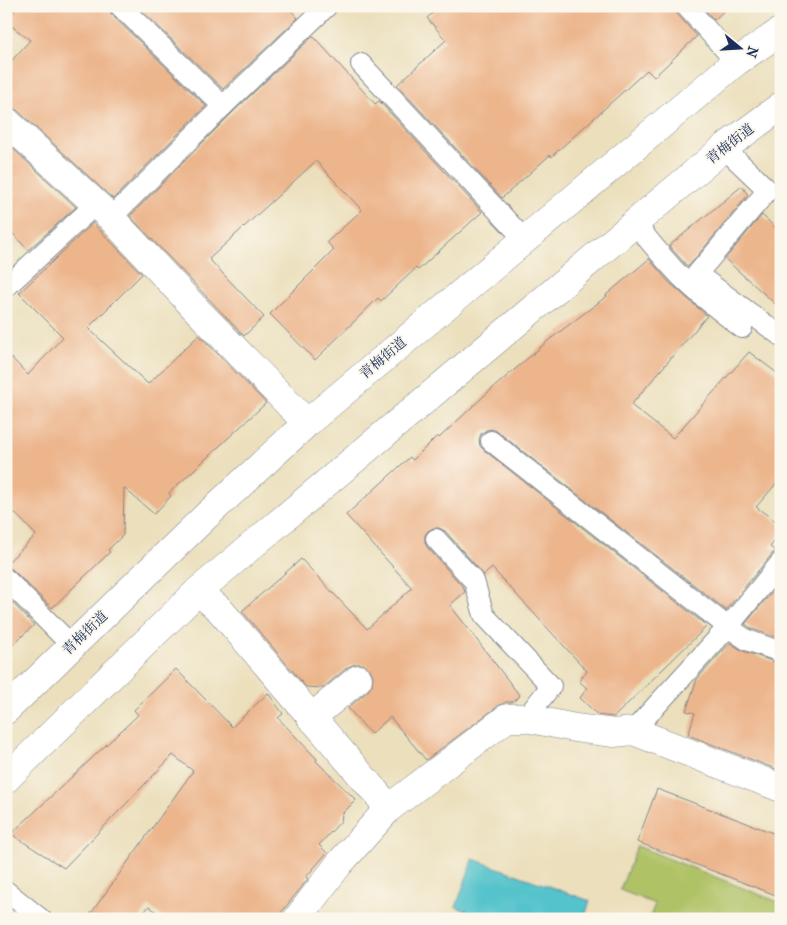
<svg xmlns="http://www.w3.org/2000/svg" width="787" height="925" viewBox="0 0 787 925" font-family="'IM FELL French Canon','Noto Serif JP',serif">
<rect width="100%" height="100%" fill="#fbf7ec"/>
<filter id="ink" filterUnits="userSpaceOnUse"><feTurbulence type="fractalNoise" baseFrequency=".02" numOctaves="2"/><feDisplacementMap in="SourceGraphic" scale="10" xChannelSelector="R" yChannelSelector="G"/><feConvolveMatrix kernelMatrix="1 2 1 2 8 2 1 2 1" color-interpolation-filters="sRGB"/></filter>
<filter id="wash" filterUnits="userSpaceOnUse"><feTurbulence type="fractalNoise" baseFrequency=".0096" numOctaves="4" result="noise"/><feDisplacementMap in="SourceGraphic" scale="20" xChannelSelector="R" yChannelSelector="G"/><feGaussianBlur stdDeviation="1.12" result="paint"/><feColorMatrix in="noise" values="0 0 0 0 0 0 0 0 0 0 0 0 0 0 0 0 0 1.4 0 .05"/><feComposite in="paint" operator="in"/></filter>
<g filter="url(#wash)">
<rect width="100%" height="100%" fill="#ebdfbc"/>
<path fill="#b0c266" stroke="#667862" d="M637,846L781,903V919H649L655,904L620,890Z"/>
<path fill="#55c3cb" stroke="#387994" d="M473,859L590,901L584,919H489L456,907Z"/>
<g id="blocks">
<g fill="#ecb58c">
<path d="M19,6H108L109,10L112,15L206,106L113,199L17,110L10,106H6V67L30,40L6,22V19Z"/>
<path d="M137,6H287L298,18L223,89Z"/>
<path d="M441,6H674L677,14L697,36L654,77L647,70L551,157L550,155L502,198L397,85L446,40L427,18Z"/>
<path d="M702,6H729L714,20Z"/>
<path d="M313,36L375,104L379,101L482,212L418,270L416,268L381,301L378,298L315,360L270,314L334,250L327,242L362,210L316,161L209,259L264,317L244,336L130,216L231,114Z"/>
<path d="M6,142L76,207L28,250L6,226Z"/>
<path d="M742,186L748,195L688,267L669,246Z"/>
<path d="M762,215L781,233V309L725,259Z"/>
<path d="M93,223L142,274L88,328L148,384L199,335L266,403L169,493L171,496L154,514L124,488L123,535L108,550L110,552L52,608L14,571L10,568L6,567V564L36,535L6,504V352L28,375L63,337L19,293Z"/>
<path d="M649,259L668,281L707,316L631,405L673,438L749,352L781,376V478L756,507L781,525V533L770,547L776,551L772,554L726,610L498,432L492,429L486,430L481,434L479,440L480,446L484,450L707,626L614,717L598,715L580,698L587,688L579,681L587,671L492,568L484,575L445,531L439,528H433L428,531L425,535V542L427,547L463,587L465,592L450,605L520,696L512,702H506L498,706L426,760L390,717L371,734L348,708L368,691L372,685L373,676L370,669L363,664H355L348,667L323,688L306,687L242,611L301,559L367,629L412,588L346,515L410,457L413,460L437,436L439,438L485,395L549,340L607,296L606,295Z"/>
<path d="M778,585L781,586V639L752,629L745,624Z"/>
<path d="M6,596L34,625L6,651Z"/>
<path d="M730,643L743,651L781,664V771L688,735L695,713L686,711L697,679Z"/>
<path d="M176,669L232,727L268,693L283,714L278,718L317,759L316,761L356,800L342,814L341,821L319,845L327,853L306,877L308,879L276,919H165L149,906L139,919H87L193,771L173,755L64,868L11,834L138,715L134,710Z"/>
<path d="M657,789L781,836V897L637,842Z"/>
</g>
</g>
</g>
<g filter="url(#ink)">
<use href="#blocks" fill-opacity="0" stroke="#83878d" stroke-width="1"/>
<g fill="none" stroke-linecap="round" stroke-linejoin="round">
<defs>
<g id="service">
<path d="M120,6L223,106"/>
<path d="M686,6L736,62"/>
<path d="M361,64L524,239"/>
<path d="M724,148L768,190L697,274L781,336"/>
<path d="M111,218L223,106L327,6"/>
<path d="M635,223C649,241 664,259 680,276C699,295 721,312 742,328"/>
<path d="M6,287L96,204"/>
<path d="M491,441L728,627L747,640L781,652"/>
<path d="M436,539L474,581L484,615L551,686L526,718"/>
<path d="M6,579L72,646"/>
<path d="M633,731L728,627L781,562"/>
<path d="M6,891L41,919"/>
</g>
<g id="minor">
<path d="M6,121L111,218L195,308L307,423"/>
<path d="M198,591L220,610L389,808"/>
<path d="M311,718L358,679"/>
<path d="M297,919L339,864L389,808L507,718H526L575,728L614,733L633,731L781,788"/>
</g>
<g id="primary">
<path d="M6,710L204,518L307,423L736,62L781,31"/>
<path d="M6,779L198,591L724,148L781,106"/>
</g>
</defs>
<use href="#service" stroke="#83878d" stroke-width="22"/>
<use href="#minor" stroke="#83878d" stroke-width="29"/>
<use href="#primary" stroke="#83878d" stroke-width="29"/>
<use href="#service" stroke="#fff" stroke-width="20"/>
<use href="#minor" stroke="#fff" stroke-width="28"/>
<use href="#primary" stroke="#fff" stroke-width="28"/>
</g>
</g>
<g text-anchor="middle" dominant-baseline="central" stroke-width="4" stroke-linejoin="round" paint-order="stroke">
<g font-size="14" fill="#1b2f5e" stroke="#fbf7ec">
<text transform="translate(730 144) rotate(-38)">青梅街道</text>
<text transform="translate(383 358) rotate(-40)">青梅街道</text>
<text transform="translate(85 633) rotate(-44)">青梅街道</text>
</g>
</g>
<rect width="787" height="925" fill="none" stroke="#fbf7ec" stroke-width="25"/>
<g transform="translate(740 48) rotate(108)" stroke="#fbf7ec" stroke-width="4" paint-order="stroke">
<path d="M0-4L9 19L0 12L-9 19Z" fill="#1b2f5e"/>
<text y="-8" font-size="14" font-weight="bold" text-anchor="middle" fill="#1b2f5e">N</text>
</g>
</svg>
